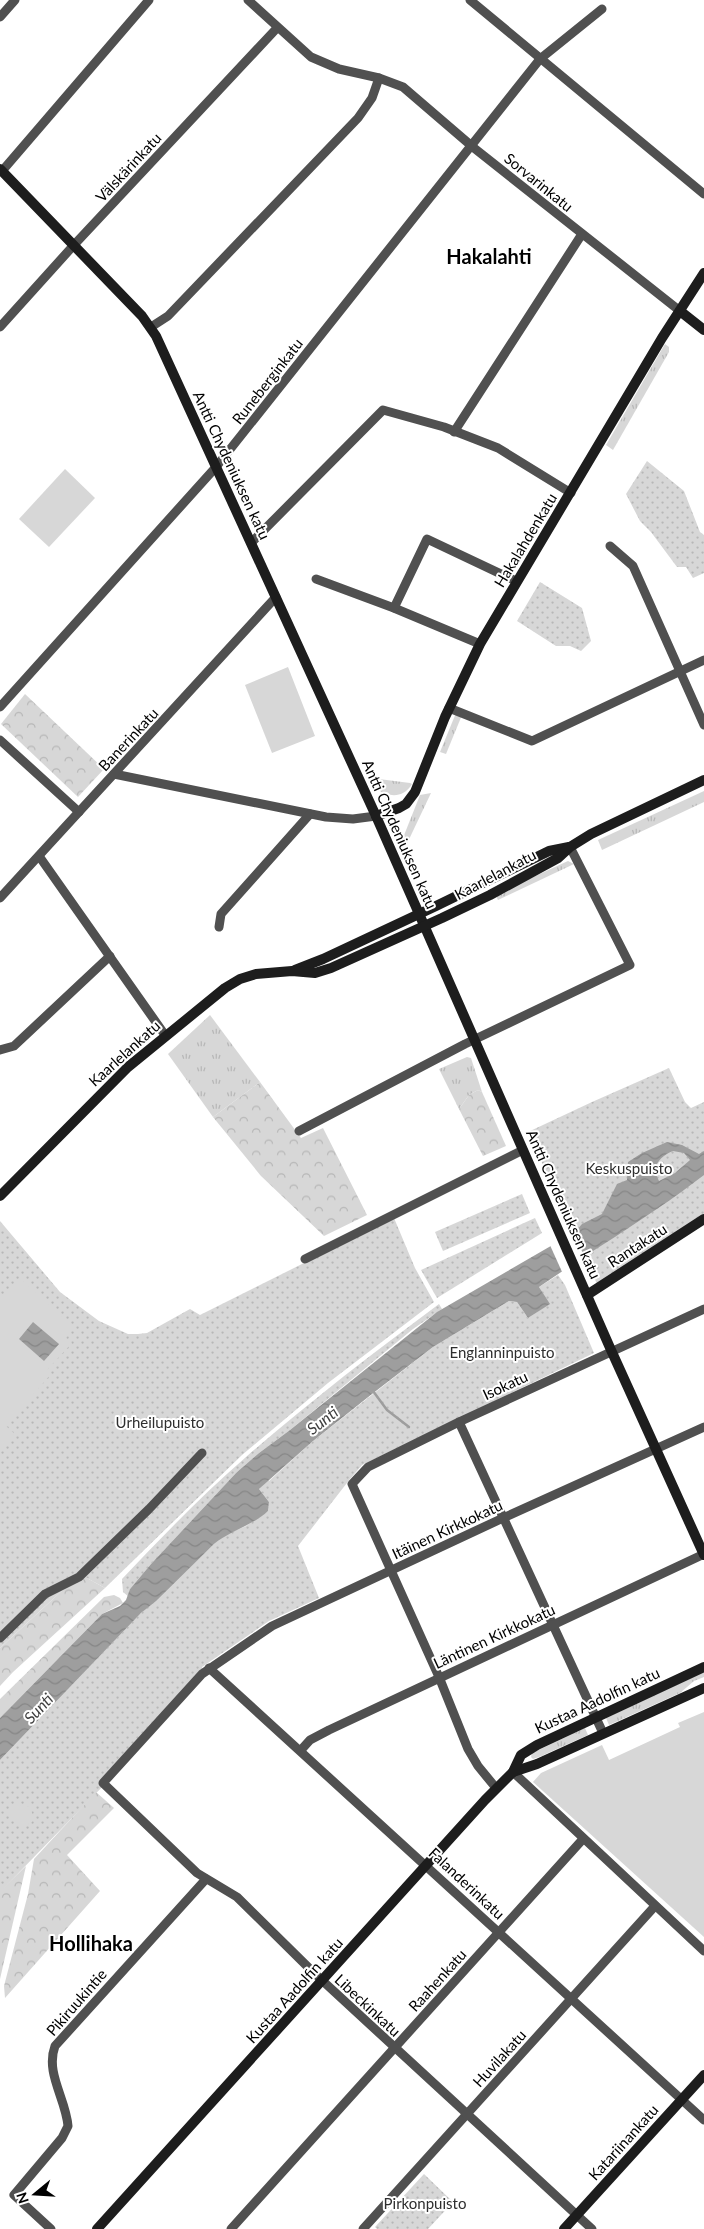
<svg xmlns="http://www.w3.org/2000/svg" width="704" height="2229" viewBox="0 0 704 2229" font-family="Lato,sans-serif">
<defs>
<pattern id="grass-tufts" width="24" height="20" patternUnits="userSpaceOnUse" patternTransform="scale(1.25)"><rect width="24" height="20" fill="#d7d7d7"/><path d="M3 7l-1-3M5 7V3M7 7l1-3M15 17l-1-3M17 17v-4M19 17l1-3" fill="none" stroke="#b7b7b7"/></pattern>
<pattern id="forest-crowns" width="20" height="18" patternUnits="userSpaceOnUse" patternTransform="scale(1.25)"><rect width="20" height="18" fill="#d7d7d7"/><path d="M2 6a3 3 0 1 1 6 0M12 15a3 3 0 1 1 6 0" fill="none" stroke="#b7b7b7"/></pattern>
<pattern id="park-dots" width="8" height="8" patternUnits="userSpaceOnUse" patternTransform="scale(1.25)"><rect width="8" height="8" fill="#d7d7d7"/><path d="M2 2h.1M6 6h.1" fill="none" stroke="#b7b7b7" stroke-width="1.8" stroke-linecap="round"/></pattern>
<pattern id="water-waves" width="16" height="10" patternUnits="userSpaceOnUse" patternTransform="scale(1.25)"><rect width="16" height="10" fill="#9e9e9e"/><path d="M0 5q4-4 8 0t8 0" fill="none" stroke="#868686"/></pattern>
</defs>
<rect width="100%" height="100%" fill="#fff"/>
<g fill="url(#grass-tufts)">
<path d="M665,344L669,347V352L613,450L606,445Z"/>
<path d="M456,713L462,715L446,754L440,752Z"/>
<path d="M371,778L410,783L412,784C401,803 378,795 368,780Z"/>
<path d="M704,791V802L602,850L598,840Z"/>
<path d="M431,793L403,852L399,848L420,795Z"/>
<path d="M568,861L574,864L498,900L496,896L505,890Z"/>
<path d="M210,1015L260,1082L213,1117L168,1054Z"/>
<path d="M467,1057L471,1058L482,1092L478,1090L469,1095L459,1109L439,1069Z"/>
<path d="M704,1672V1677L694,1681L680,1693L609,1725L606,1718Z"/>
<path d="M585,1728L588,1735L539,1757L533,1759L531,1757L532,1753Z"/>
</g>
<g fill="url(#forest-crowns)">
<path d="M25,694L104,769L78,797L1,724Z"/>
<path d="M260,1082L301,1138L323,1128L367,1215L324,1236L261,1176L213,1117Z"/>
<path d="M478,1090L482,1092L506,1146L483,1156L459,1109L469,1095Z"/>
<path d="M85,1577L105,1588L13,1672L0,1686V1648L66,1587Z"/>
<path d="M114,1595L120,1598L123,1603L102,1614L0,1718V1699L104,1597Z"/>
<path d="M96,1792L114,1808L67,1855L100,1891L5,1998L4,1986L28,1894L34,1859Z"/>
<path d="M26,1866L0,1979V1891Z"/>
</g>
<g fill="url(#park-dots)">
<path d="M647,461L684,491L700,532L704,535V573L693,578L686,567H677L651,532L640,521L626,494Z"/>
<path d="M540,582L582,608L591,641L581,651L570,646H556L517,621Z"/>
<path d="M669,1068L685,1102L691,1108L704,1102V1215L597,1284L528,1132L592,1102Z"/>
<path d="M522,1194L530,1213L443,1251L435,1232Z"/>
<path d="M394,1218L415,1268L434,1302L328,1383L242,1455L105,1588L85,1577L66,1587L0,1648V1221L60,1292L99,1321L128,1334H138L147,1333L190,1309L200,1315Z"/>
<path d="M535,1218L542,1233L437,1298L421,1270Z"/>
<path d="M558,1275L565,1285L594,1353L362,1465L350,1479L298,1546L319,1598L269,1621L202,1667L203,1679L106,1783L0,1892V1760L138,1616L214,1544L223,1536L246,1526L268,1511L269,1502L259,1489L267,1480L269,1481L313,1441L433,1347L509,1301L517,1302L528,1318L549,1304L539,1287Z"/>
<path d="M439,1304L442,1309L413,1329L290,1430L259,1453L236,1473L151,1564L130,1589L129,1597L123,1592L122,1579C162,1537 202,1495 246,1457C308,1403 373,1353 439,1304Z"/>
<path d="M424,2174L453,2202L428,2229H377L375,2227Z"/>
</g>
<g fill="#d7d7d7">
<path d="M65,469L95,498L49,547L19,519Z"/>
<path d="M288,667L315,736L272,753L245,685Z"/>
<path d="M22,1280L74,1328L66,1338L72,1343L47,1370L51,1374L6,1426L16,1435L0,1453V1302Z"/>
<path d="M704,1712V1937L533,1782L541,1773L602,1745L609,1760L680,1727L678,1723Z"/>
<path d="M24,1805L30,1807L33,1816L32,1822L25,1826L13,1820L9,1813L16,1806Z"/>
</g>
<g fill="url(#water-waves)" fill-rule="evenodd">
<path d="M667,1142L682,1145L699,1154L704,1151V1175C651,1216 594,1249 539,1287L550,1304L528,1318L517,1302L509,1301L499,1307L433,1347L372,1394L313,1441L259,1489L269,1502L268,1511C252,1526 231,1530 214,1544L156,1601L141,1613L0,1760V1718L102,1614L120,1606L126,1600L130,1589L151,1564L236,1473L259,1453L290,1430L437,1312L575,1232L582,1224L602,1214L617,1184L627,1180L628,1162L642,1153ZM673,1151L684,1153L690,1160L675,1173L659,1181L654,1170C658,1160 663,1155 673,1151Z"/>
<path d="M33,1322L59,1344L44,1361L19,1339Z"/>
</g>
<path fill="#fff" d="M573,1231L585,1258L563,1274L549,1243Z"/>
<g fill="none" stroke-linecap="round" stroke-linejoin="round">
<path stroke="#9e9e9e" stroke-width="2.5" d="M373,1391L387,1410L409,1427"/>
<g stroke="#505050" stroke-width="9">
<path d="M248,0L311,57L339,69L379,78L403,87L474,148L680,311"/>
<path d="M470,0L704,194"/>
<path d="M0,17L15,0"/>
<path d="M2,171L149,0"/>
<path d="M0,327L73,246L277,28"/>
<path d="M151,327L168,316L358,118L372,98L379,78"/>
<path d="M454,432L582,234"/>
<path d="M251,543L383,410L444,427L498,448L571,493"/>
<path d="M610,546L633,566L704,725"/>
<path d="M316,579L394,608L480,644"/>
<path d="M394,608L427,539L516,581"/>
<path d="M0,707L216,467L540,59L602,9"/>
<path d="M449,708L532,741L704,660"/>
<path d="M0,740L79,812"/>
<path d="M114,774L326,817L353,819L376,816"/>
<path d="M39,856L165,1035"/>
<path d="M0,898L276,597"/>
<path d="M219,927L221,914L310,814"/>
<path d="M0,1050L14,1046L110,956"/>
<path d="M299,1131L465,1044L630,965L570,847"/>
<path d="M305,1259L523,1150"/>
<path d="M459,1422L603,1733"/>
<path d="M0,1638L45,1594L79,1577L149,1509L202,1453"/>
<path d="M209,1668L704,2120"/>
<path d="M301,1750L310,1740L329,1730L704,1554"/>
<path d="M513,1772L704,1951"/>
<path d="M496,1788L478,1766L468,1749L439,1677L352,1484L368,1467L459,1422L704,1309"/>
<path d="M51,2229L14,2195L62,2138L68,2126C66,2099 45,2073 55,2046L206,1879"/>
<path d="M231,2229L583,1839"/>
<path d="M363,2229L655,1906"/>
<path d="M592,2229L313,1972L237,1897L197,1873L103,1783L202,1674L272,1626L503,1518L704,1427"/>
</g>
<g stroke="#1d1d1d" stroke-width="10">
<path d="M0,169L142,316L156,336L376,816L611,1350L704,1555"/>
<path d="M680,311L704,330"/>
<path d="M376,816L399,808L406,804L415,792L445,717L480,644L662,338L704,273"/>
<path d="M295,970L323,959L436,906L549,851L569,847"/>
<path d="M0,1196L128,1067L225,988L240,979L256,974L292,971L315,973L331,968L442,918L490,895L558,858L570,847L591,834L704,780"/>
<path d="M587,1295L704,1219"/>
<path d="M513,1772L537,1764L704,1688"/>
<path d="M97,2229L485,1800L513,1772L521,1755L537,1745L704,1667"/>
<path d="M564,2229L704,2075"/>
</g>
</g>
<g text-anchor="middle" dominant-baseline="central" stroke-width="4" stroke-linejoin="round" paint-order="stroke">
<g font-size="15" fill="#000" stroke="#fff">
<text transform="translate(128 167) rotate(-47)">Välskärinkatu</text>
<text transform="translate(539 182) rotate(39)">Sorvarinkatu</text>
<text transform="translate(267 381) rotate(-52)">Runeberginkatu</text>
<text transform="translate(232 465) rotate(65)">Antti Chydeniuksen katu</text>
<text transform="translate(525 540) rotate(-59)">Hakalahdenkatu</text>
<text transform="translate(128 739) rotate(-47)">Banerinkatu</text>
<text transform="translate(400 834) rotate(66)">Antti Chydeniuksen katu</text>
<text transform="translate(495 874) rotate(-28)">Kaarlelankatu</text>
<text transform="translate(124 1053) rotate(-42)">Kaarlelankatu</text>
<text transform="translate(564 1204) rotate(66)">Antti Chydeniuksen katu</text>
<text transform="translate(637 1245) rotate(-33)">Rantakatu</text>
<text transform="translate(505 1385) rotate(-25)">Isokatu</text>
<text transform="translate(447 1529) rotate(-25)">Itäinen Kirkkokatu</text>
<text transform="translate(494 1636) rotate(-25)">Läntinen Kirkkokatu</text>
<text transform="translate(597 1700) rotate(-25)">Kustaa Aadolfin katu</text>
<text transform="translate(467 1883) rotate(43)">Falanderinkatu</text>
<text transform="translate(437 1980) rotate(-48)">Raahenkatu</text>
<text transform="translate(294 1990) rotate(-48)">Kustaa Aadolfin katu</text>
<text transform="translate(76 2002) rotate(-49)">Pikiruukintie</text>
<text transform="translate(368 2005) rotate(43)">Libeckinkatu</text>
<text transform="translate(499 2058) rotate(-48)">Huvilakatu</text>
<text transform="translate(623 2142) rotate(-48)">Katariinankatu</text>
</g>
<g font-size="15" fill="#2e2e2e" stroke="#fff">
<text x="629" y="1168">Keskuspuisto</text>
<text x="502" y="1352">Englanninpuisto</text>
<text x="160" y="1422">Urheilupuisto</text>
<text x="425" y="2203">Pirkonpuisto</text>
</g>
<g font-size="16" font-style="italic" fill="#3f3f3f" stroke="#fff">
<text transform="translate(322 1420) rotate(-38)">Sunti</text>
<text transform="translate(38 1708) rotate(-47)">Sunti</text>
</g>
<g font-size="20" font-weight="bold" fill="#000" stroke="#fff">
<text x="489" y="256">Hakalahti</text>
<text x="91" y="1943">Hollihaka</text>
</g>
</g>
<g transform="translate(35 2194) rotate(252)" stroke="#ffffff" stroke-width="4" paint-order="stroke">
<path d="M0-4L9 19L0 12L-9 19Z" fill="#000000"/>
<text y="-8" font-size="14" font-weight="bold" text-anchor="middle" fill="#000000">N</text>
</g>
</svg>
